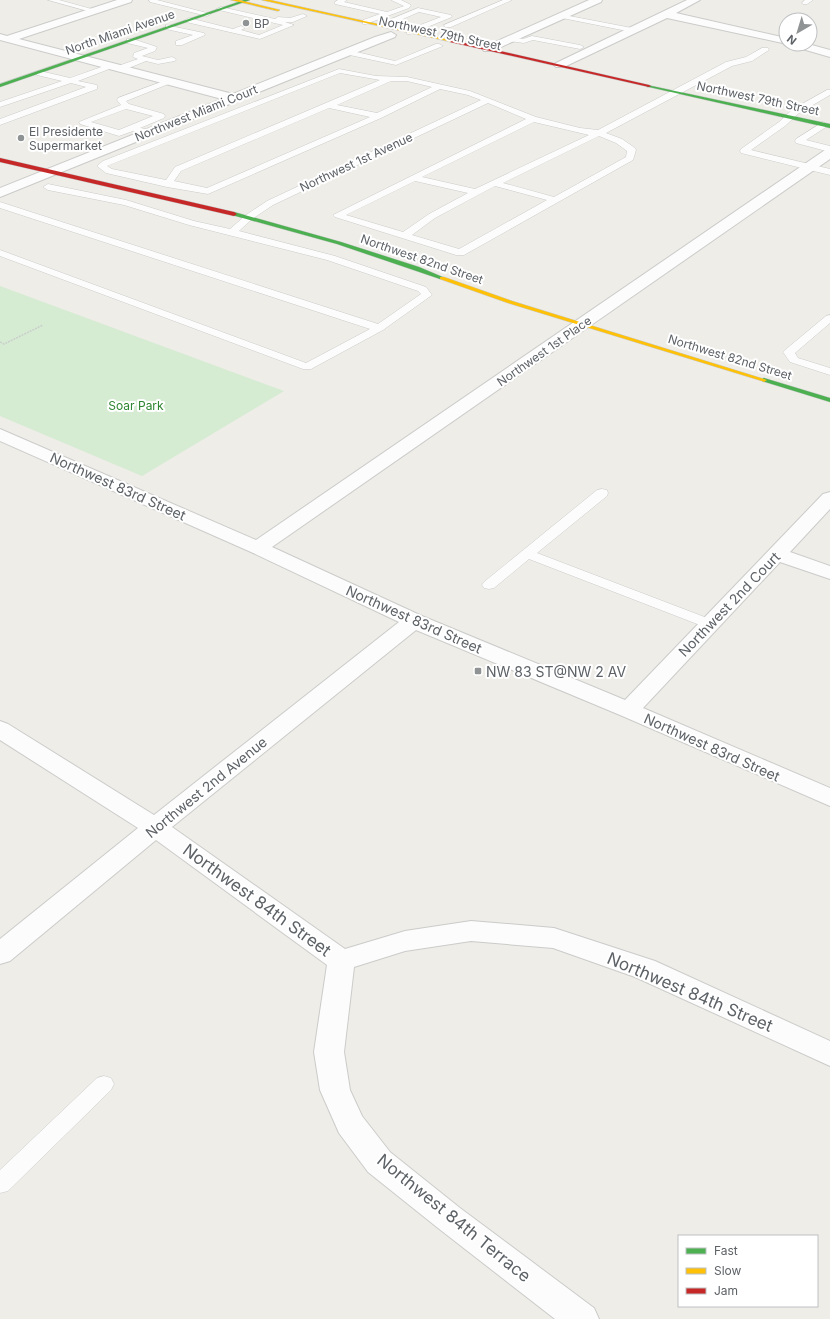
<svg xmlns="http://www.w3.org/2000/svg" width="830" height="1319" viewBox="0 0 830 1319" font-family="Inter,sans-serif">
<rect width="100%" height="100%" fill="#eeede8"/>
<path fill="#d5ebd2" d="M0,286L284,391L142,476L0,416Z"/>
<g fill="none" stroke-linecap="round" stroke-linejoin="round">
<defs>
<g id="lane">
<path d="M48,0H59L99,11L95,13Z"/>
<path d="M149,0H157L211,14L207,16L150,2Z"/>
<path d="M338,0H347L344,2L387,12L404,6L391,0H401L411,5L409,8L366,24H363V20L380,14L335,4V2Z"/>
<path d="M503,0H512L451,27H445L444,25Z"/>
<path d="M805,0H813L807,4H803L802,3Z"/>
<path d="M221,7L275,19L278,17L290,18L303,14L307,16L293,22H285L294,25L260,39L186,22L185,20L189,18L233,29L241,26L245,28L241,30L259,35L283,25L219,10L217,9Z"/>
<path d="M418,8L451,15L452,17L410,34H407V30L441,17L419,12L396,22H393L389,20Z"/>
<path d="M559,14L632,28L636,30L632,32L562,18L558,16Z"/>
<path d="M166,25L204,33L205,35L182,45H176V41L193,35L166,29Z"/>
<path d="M532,36L580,45L584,47L580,49L533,40L524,43L509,41L505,39L509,37L523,39Z"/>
<path d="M127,39H133L157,47L155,51L142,56L158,60L172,57L176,59L175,61L158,64L146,61L124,70H118V66L138,59L133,57L134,53L148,48L127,43Z"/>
<path d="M436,44H439L443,46L396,65L345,54L344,52L348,50L395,61Z"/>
<path d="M762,48H768L769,50L752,61L732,66L606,133L622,139L635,148L636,150L633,160L464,255H456L335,217L333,215L526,119L488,103L273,205L252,219L239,231L335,256L426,287L432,295L383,330L311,369H303L0,256V250L306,363L370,329L0,208V202L378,324L421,294L418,291L327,260L189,225L124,205L48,190L43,187L48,184L126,200L194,221L230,229L246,215L267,201L481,100L468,95L440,89L381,118L208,194L167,187L106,173L97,166L103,161L339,69L376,76L407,77L470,91L536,117L580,128L598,130L726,62L746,57ZM340,73L380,80L175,167L166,180L112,169L107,166ZM391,81H407L432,87L377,113L337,105ZM329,108L370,117L207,188L174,181L181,171ZM534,122L589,135L475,189L422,177ZM599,136L616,143L627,151L626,157L554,197L503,183ZM415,181L468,193L429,214L403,232L346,215ZM495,186L547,200L459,249L412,235L435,218Z"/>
<path d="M110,64H113L117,66L78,81L97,85V89L0,125V119L86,87L71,83L0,107V102L62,81L37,75V71H40L70,78Z"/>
<path d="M169,79H175L176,81L126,101L129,104L164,114L165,116L164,118L140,128L151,130L152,132L151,134L148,135L133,131L119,136L80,124L79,122L121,105L117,100L118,98ZM126,109L153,116L119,130L91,122Z"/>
<path d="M827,90H830V95L799,113L785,126L751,150L830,169V175L741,153L740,151L741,149L779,122L793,109Z"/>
<path d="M823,122L827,125L826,127L806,140L830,146V152L796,143L795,141L796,139Z"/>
<path d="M830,315V323L795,353L798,358L830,368V375L790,362L783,352L785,350L826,316Z"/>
<path d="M602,489L607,490L608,493L607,496L537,553L715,621L717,624L715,627L710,628L705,627L529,559L494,588L489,589L484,588L482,585L484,582L597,490Z"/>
<path d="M104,1076L111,1078L114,1084L111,1090L8,1191L0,1193V1170L97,1078Z"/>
</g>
<g id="street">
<path d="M117,0H132L131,2L19,39L233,94L375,37L391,32L396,35L395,37L0,197V188L222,99L0,40V34L7,36Z"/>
<path d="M589,0H602L601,2L492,51H484L482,49L484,47Z"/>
<path d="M687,0H700L676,13L786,38L787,44L667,18L564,67H556L554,65L556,63Z"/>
<path d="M791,44H808L830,50V57L792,46Z"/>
<path d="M830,149V159L272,547L422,616L625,700L823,494L830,492V509L790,552L830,566V579L780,562L643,708L830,788V806L620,715L416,630L172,827L345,949L405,931L471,921L554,928L655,961L830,1041V1066L635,977L553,948L471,941L405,951L354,967L344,1052L350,1090L362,1116L390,1152L460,1208L594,1308L599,1319H555L438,1228L368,1172L339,1133L320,1090L314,1052L327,965L156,840L10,961L0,964V939L138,828L0,740V721L8,724L154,815L399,622L251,552L0,441V429L256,540L825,150Z"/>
</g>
<g id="fast">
<path d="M244,0H250L0,87V84Z"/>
<path d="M647,85L830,124V128L649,87H647Z"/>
<path d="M234,212L341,242L419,267L445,278L440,279L337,244L232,215L231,214Z"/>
<path d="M764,378L830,398V402L762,381V379Z"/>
</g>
<g id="slow">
<path d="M231,0H239L280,10L278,11Z"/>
<path d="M262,0H270L454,41L452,42Z"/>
<path d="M440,277H444L512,301L767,380L764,382L762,381L508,303L440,279Z"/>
</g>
<g id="jam">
<path d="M452,40L649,85L651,86L649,87L450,42Z"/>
<path d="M0,158L234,212L237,214L234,216L0,162Z"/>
</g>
</defs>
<use href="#lane" stroke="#cbcbca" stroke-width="1"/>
<use href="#street" stroke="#cbcbca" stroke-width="2"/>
<use href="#fast" stroke="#c9cac9" stroke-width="1"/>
<use href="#slow" stroke="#c9cac9" stroke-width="1"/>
<use href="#jam" stroke="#c9cac9" stroke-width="1"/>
<path stroke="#cacfcb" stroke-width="1.5" stroke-dasharray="2 1" stroke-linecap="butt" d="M0,342L4,344L43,325"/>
<use href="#lane" fill="#fcfcfc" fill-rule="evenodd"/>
<use href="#street" fill="#fcfcfc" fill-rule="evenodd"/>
<use href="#fast" fill="#4caf50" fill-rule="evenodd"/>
<use href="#slow" fill="#ffc107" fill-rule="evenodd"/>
<use href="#jam" fill="#c62828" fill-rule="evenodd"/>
</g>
<g fill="#909394" stroke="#fff" stroke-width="1.5">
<circle cx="246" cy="23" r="4"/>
<circle cx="21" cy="138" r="4"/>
<rect x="474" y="667" width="8" height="8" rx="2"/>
</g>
<g text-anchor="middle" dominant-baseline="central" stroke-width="4" stroke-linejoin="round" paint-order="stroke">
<g font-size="12" fill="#5d6267" stroke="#fff" text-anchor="start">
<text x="254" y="23">BP</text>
<text x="29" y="131">El Presidente<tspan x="29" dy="14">Supermarket</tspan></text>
</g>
<g font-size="12" fill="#5d6267" stroke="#fff">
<text transform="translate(120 32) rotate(-19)">North Miami Avenue</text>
<text transform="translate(440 33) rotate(12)">Northwest 79th Street</text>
<text transform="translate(758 98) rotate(12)">Northwest 79th Street</text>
<text transform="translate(196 113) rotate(-22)">Northwest Miami Court</text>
<text transform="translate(356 162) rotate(-25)">Northwest 1st Avenue</text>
<text transform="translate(422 259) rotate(19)">Northwest 82nd Street</text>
<text transform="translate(544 351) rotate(-35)">Northwest 1st Place</text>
<text transform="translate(730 357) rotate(17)">Northwest 82nd Street</text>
</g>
<g font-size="12" fill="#2e8530" stroke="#fff">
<text x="136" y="405">Soar Park</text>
</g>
<g font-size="14" fill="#5d6267" stroke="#fff">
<text transform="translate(118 486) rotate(24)">Northwest 83rd Street</text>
<text transform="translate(729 604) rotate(-46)">Northwest 2nd Court</text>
<text transform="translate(414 619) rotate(24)">Northwest 83rd Street</text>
<text transform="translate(712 747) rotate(24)">Northwest 83rd Street</text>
<text transform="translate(206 787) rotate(-39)">Northwest 2nd Avenue</text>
</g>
<g font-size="14" fill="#5d6267" stroke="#fff" text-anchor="start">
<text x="486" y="671">NW 83 ST@NW 2 AV</text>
</g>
<g font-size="17" fill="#5d6267" stroke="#fff">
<text transform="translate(257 900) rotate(36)">Northwest 84th Street</text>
<text transform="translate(690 992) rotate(23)">Northwest 84th Street</text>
<text transform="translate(454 1218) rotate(39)">Northwest 84th Terrace</text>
</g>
</g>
<rect x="678" y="1235" width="140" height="72" fill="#ffffff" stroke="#bec0c2"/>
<rect x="686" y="1248" width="20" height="6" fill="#4caf50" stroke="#bec0c2"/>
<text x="714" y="1255" font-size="12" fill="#5d6267">Fast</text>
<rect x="686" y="1268" width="20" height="6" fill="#ffc107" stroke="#bec0c2"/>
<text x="714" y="1275" font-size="12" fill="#5d6267">Slow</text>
<rect x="686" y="1288" width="20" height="6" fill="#c62828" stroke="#bec0c2"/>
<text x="714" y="1295" font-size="12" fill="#5d6267">Jam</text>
<g transform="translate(798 32) rotate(218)"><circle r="19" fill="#ffffff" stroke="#bec0c2"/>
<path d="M0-3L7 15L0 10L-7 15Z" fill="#909394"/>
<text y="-6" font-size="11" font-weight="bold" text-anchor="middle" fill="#5d6267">N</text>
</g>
</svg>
